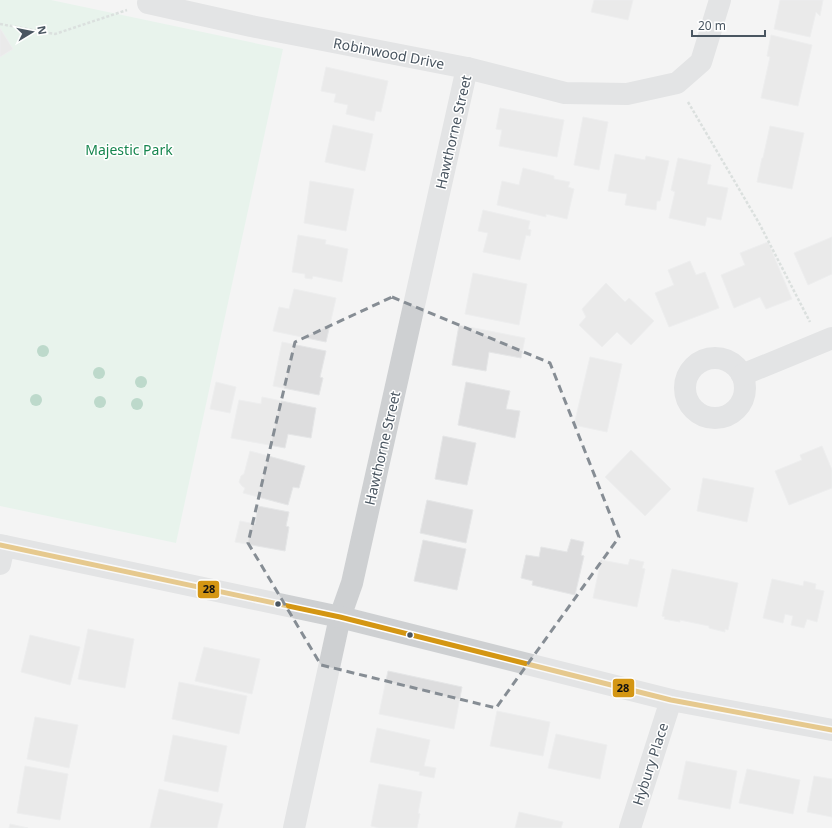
<svg xmlns="http://www.w3.org/2000/svg" width="832" height="828" viewBox="0 0 832 828" font-family="'Noto Sans',sans-serif">
<rect width="100%" height="100%" fill="#f4f4f4"/>
<path fill="#d9f2e3" d="M0,0H51L283,49L176,543L0,506Z"/>
<g fill="#ddddde" stroke="#e5e6e7">
<path d="M594,0H633L628,20L591,12Z"/>
<path d="M780,0H823L820,16L816,12L810,37L774,29Z"/>
<path d="M0,28L13,49L0,57Z"/>
<path d="M771,35L812,45L798,106L761,98L770,57L767,56Z"/>
<path d="M326,67L388,81L381,112L376,111L374,121L346,114L348,105L334,102L336,94L321,91Z"/>
<path d="M500,108L564,120L557,157L499,146L502,130L496,129Z"/>
<path d="M583,117L608,122L599,170L574,165Z"/>
<path d="M333,125L373,134L365,171L325,162Z"/>
<path d="M770,126L804,133L792,189L757,182L762,158H763Z"/>
<path d="M615,154L645,160L646,156L669,161L660,201H657L656,210L625,205L627,194L608,191Z"/>
<path d="M678,158L711,165L707,184L728,188L721,220L707,217L705,226L669,218L675,192L671,190Z"/>
<path d="M523,168L554,176V179L570,182L568,187L574,189L567,219L546,214V217L497,205L502,181L519,185Z"/>
<path d="M310,181L354,189L346,231L304,223Z"/>
<path d="M483,210L530,221L528,229L531,230L530,236L526,235L520,260L483,252L488,233L478,231Z"/>
<path d="M298,235L326,240L325,244L348,249L342,282L313,276L312,279L305,278V274L292,272Z"/>
<path d="M832,237V274L808,285L794,253Z"/>
<path d="M768,242L792,299L766,309L760,297L734,308L721,275L745,265L740,253Z"/>
<path d="M690,261L696,275L705,272L719,308L669,327L655,293L674,285L668,270Z"/>
<path d="M473,273L527,284L519,325L465,314Z"/>
<path d="M606,283L625,302L629,298L654,321L631,345L617,332L602,347L579,325L586,317L582,309Z"/>
<path d="M294,289L336,298L326,342L273,331L279,307L289,309Z"/>
<path d="M459,325L525,338L521,358L489,352L486,371L452,365Z"/>
<path d="M282,342L326,351L320,377L323,378L319,395L273,386Z"/>
<path d="M590,357L622,364L607,432L574,425Z"/>
<path d="M216,382L236,387L230,413L210,409Z"/>
<path d="M466,382L510,391L506,409L520,411L515,438L458,425Z"/>
<path d="M262,397L316,408L311,438L288,434L285,448L231,438L239,400L261,404Z"/>
<path d="M443,436L476,443L467,485L435,479Z"/>
<path d="M822,446L832,470V488L789,505L775,471L802,460L800,455Z"/>
<path d="M631,450L671,489L645,516L605,477Z"/>
<path d="M250,451L305,466L299,488L293,487L288,505L243,493L245,488L242,486L239,482L241,476L244,474Z"/>
<path d="M703,478L754,488L747,522L697,511Z"/>
<path d="M427,500L473,510L466,543L420,533Z"/>
<path d="M258,506L289,512L286,526L289,527L285,551L235,542L240,521L255,524Z"/>
<path d="M571,539L584,542L581,555L584,556L575,595L532,585L533,581L521,578L526,555L539,557L541,547L567,552Z"/>
<path d="M423,540L466,549L457,590L414,581Z"/>
<path d="M630,559L644,562L642,568L645,569L637,607L593,598L601,560L628,565Z"/>
<path d="M672,569L738,583L728,630L725,629V632L709,628V626L680,620V622L664,619L665,617L662,616Z"/>
<path d="M772,579L803,586L804,581L816,584L815,589L824,591L817,622L807,619L804,628L791,625L793,616L785,614L783,623L763,618Z"/>
<path d="M88,629L134,639L125,688L78,679Z"/>
<path d="M30,635L80,647L70,685L21,672Z"/>
<path d="M204,647L260,659L252,694L195,681Z"/>
<path d="M388,671L462,687L454,729L379,714Z"/>
<path d="M179,682L247,696L239,734L172,719Z"/>
<path d="M497,711L550,722L543,756L490,746Z"/>
<path d="M35,717L78,725L69,768L27,759Z"/>
<path d="M377,728L430,740L424,766L436,768L434,778L419,775L420,772L370,762Z"/>
<path d="M556,734L607,745L600,779L548,768Z"/>
<path d="M173,735L227,746L218,792L164,781Z"/>
<path d="M686,761L737,771L730,809L678,799Z"/>
<path d="M25,766L68,774L60,820L17,813Z"/>
<path d="M747,769L800,780L793,814L739,803Z"/>
<path d="M814,776L832,779V817L807,812Z"/>
<path d="M379,784L422,792L418,813L420,814L417,828H379L371,826Z"/>
<path d="M159,789L223,804L217,828H150Z"/>
<path d="M519,812L563,822L561,828H515Z"/>
<path d="M10,824L28,828H9Z"/>
</g>
<g fill="none" stroke-linecap="round" stroke-linejoin="round">
<g stroke="#bcc7c4" stroke-width="2.5" stroke-dasharray="3 2" stroke-linecap="butt">
<path d="M0,24L55,34L127,10"/>
<path d="M688,102L759,223L810,322"/>
</g>
<g stroke="#ced0d2" stroke-width="22">
<path d="M149,0L148,3L251,26L467,68L565,93L627,94L677,83L701,62L720,0"/>
<circle cx="715" cy="388" r="30"/>
<path d="M742,375L832,338"/>
<path d="M0,564L4,546"/>
<path d="M294,828L340,617L352,583L467,68"/>
<path d="M630,828L671,700"/>
</g>
<path stroke="#ced0d2" stroke-width="22" d="M0,545L340,617L671,700L832,730"/>
<defs>
<path id="bus-1" d="M0,545L340,617L671,700L832,730"/>
</defs>
<use href="#bus-1" stroke="#fff" stroke-width="8"/>
<use href="#bus-1" stroke="#d49613" stroke-width="5"/>
</g>
<g fill="#7ab899">
<circle cx="43" cy="351" r="6"/>
<circle cx="99" cy="373" r="6"/>
<circle cx="141" cy="382" r="6"/>
<circle cx="36" cy="400" r="6"/>
<circle cx="100" cy="402" r="6"/>
<circle cx="137" cy="404" r="6"/>
</g>
<path d="M0 0H832V828H0ZM392,297L550,363L619,537L496,708L321,665L248,543L295,342Z" fill="#f4f4f4" fill-opacity=".55" fill-rule="evenodd"/>
<path fill="none" stroke="#868d94" stroke-width="3" stroke-dasharray="8 5" stroke-linejoin="round" d="M392,297L550,363L619,537L496,708L321,665L248,543L295,342Z"/>
<g fill="#4a5661" stroke="#fff" stroke-width="1.5">
<circle cx="278" cy="604" r="3.5"/>
<circle cx="410" cy="635" r="3.5"/>
</g>
<g text-anchor="middle" dominant-baseline="central" stroke-width="3" stroke-linejoin="round" paint-order="stroke">
<g font-size="14" fill="#4a5661" stroke="#fff">
<text transform="translate(389 53) rotate(11)">Robinwood Drive</text>
<text transform="translate(453 132) rotate(-77)">Hawthorne Street</text>
<text transform="translate(382 448) rotate(-77)">Hawthorne Street</text>
<text transform="translate(650 764) rotate(-72)">Hybury Place</text>
</g>
<g font-size="14" fill="#17864f" stroke="#fff">
<text x="129" y="149">Majestic Park</text>
</g>
</g>
<g stroke="#fff" stroke-width="1.5">
<rect x="197" y="580" width="23" height="19" rx="4" fill="#d49613"/>
<rect x="612" y="678" width="23" height="20" rx="4" fill="#d49613"/>
</g>
<g font-size="11" text-anchor="middle" font-weight="bold" fill="#111">
<text x="209" y="593">28</text>
<text x="623" y="692">28</text>
</g>
<g transform="translate(32 32) rotate(80)" stroke="#ffffff" stroke-width="3" paint-order="stroke">
<path d="M0-3L7 15L0 10L-7 15Z" fill="#4a5661"/>
<text y="-6" font-size="11" font-weight="bold" text-anchor="middle" fill="#4a5661">N</text>
</g>
<path d="M692 30v6h73v-6" fill="none" stroke="#4a5661" stroke-width="2"/>
<text x="698" y="30" font-size="12" fill="#4a5661" stroke="#ffffff" stroke-width="3" paint-order="stroke">20 m</text>
</svg>
